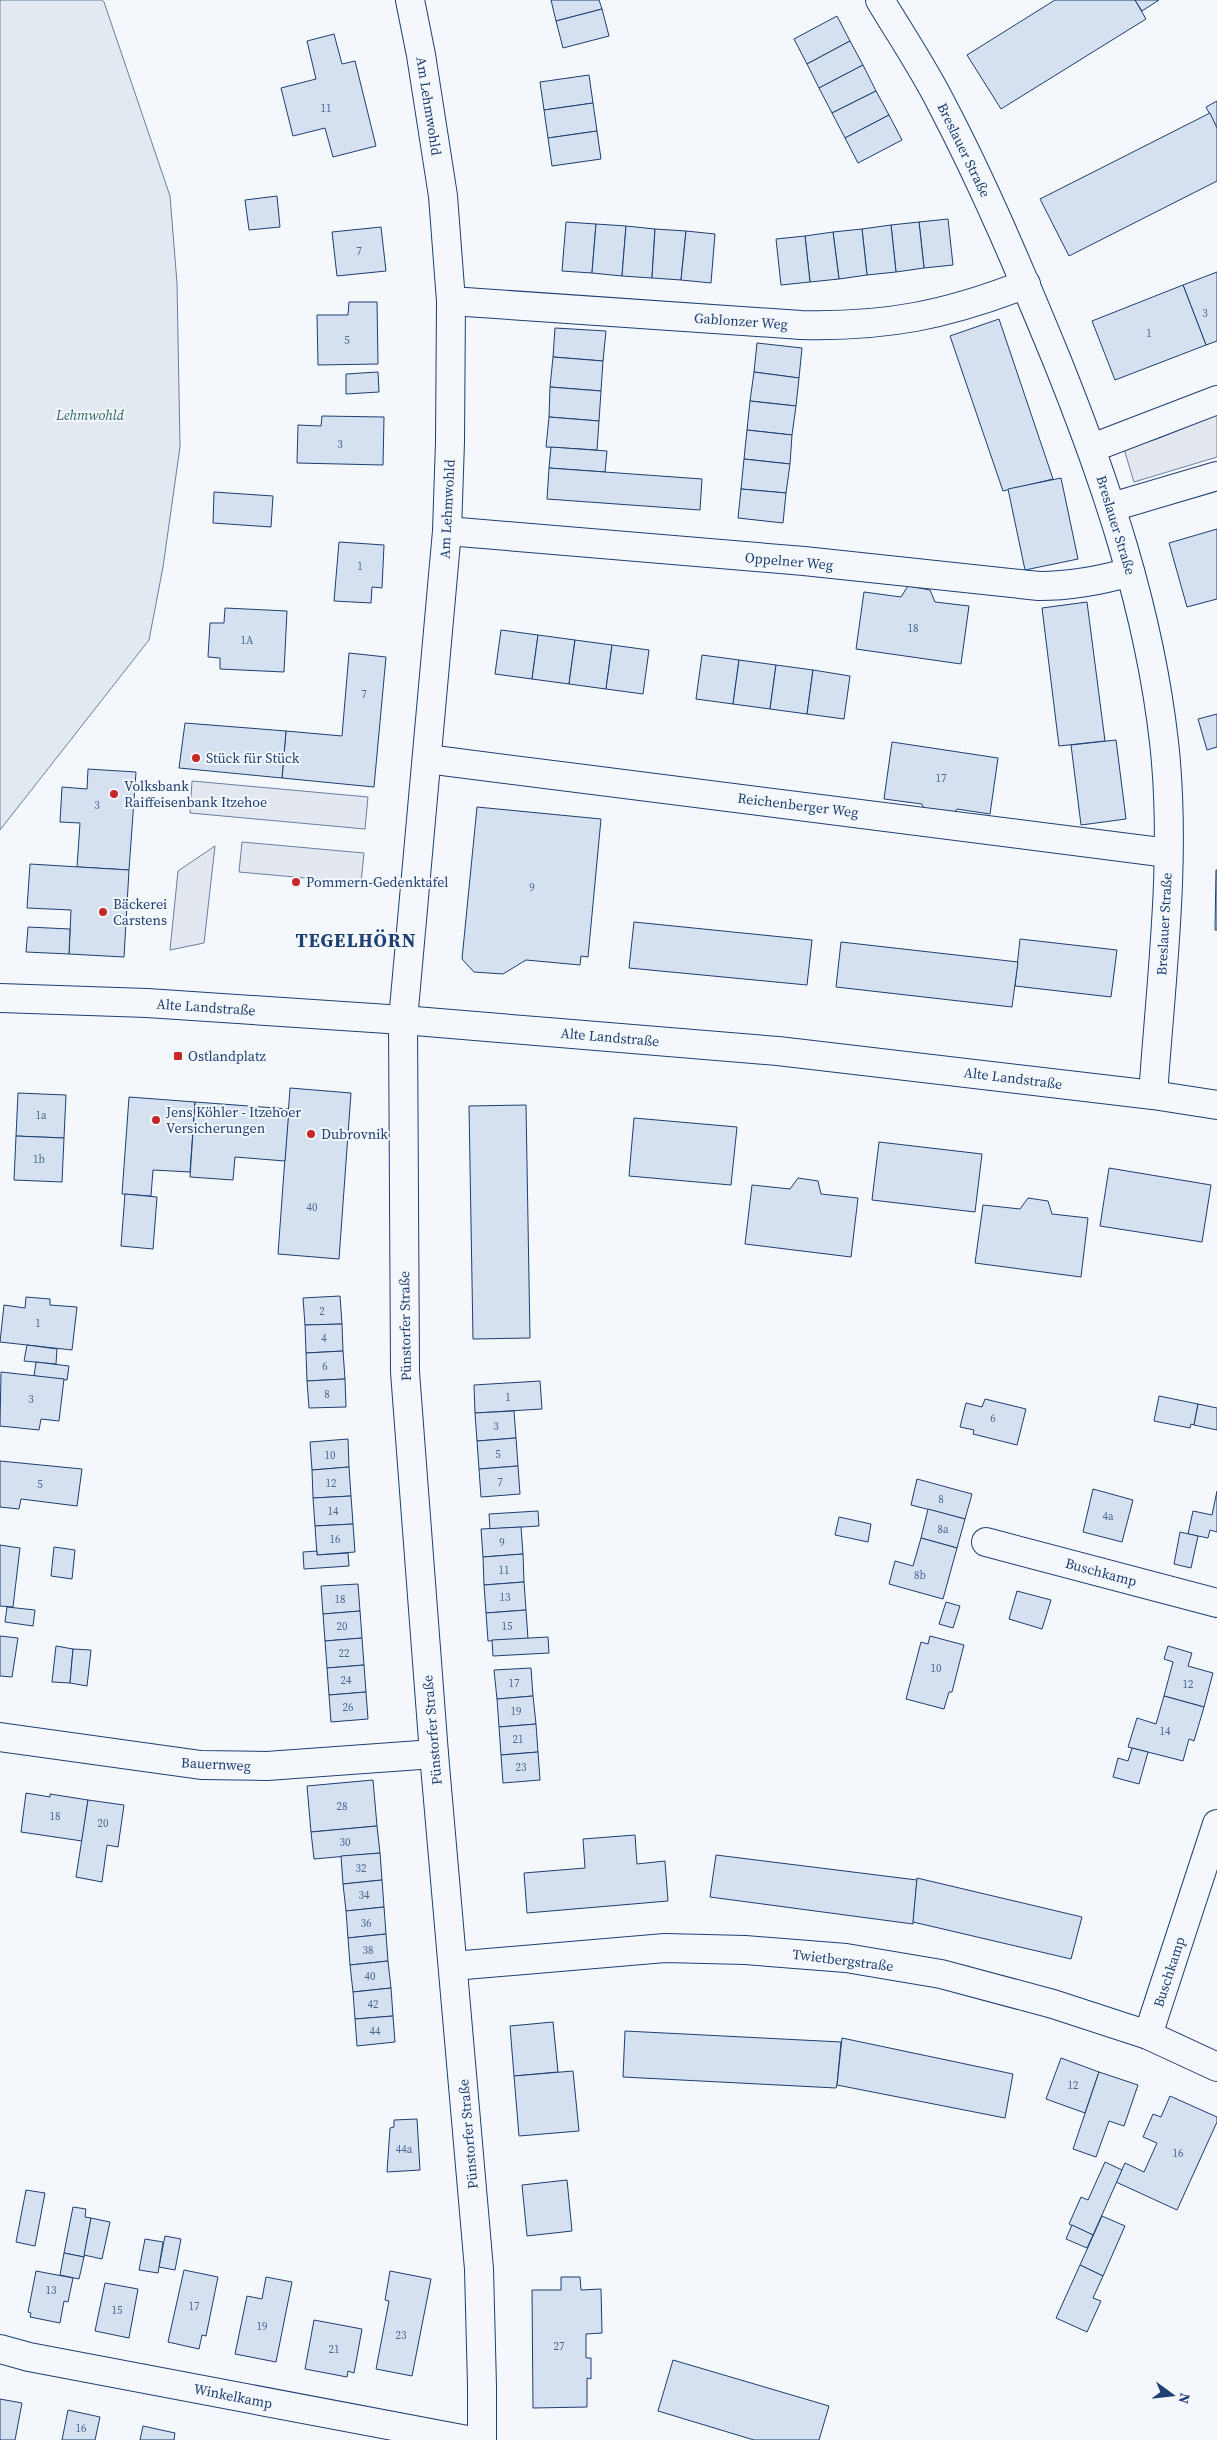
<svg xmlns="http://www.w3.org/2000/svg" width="1217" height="2440" viewBox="0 0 1217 2440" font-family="'Source Serif 4',serif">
<rect width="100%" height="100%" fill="#f4f7fb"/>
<path fill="#e3e9f0" stroke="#687fa3" d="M0,0H102L104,2L170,196L177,283L180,447L163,567L149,640L0,830Z"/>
<g fill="#e3e8f0" stroke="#687fa3">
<path d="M1217,415V457L1134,482L1124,449L1157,439Z"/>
<path d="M192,781L368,797L365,829L190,813Z"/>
<path d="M242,842L364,853L361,883L239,872Z"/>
<path d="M215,846L204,943L170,950L178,871Z"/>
</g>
<g fill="#d5e0f0" stroke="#1d3f73">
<path d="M551,0H599L602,9L556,21Z"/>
<path d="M1055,0H1135L1146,19L1001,109L967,55Z"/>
<path d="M1135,0H1159L1142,11Z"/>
<path d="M602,9L609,36L563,48L556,21Z"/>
<path d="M837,16L850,41L807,64L794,39Z"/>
<path d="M334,34L342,64L355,61L376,146L333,157L325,128L293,136L281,88L316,79L307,41Z"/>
<path d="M850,41L863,65L819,88L807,64Z"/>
<path d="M863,65L876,91L832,113L819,88Z"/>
<path d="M589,75L593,103L544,110L540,82Z"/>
<path d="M876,91L889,115L845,138L832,113Z"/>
<path d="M1217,101V128L1206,107Z"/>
<path d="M593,103L597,131L548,138L544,110Z"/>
<path d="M1210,113L1217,128V181L1069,256L1040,199Z"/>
<path d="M889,115L902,140L858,163L845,138Z"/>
<path d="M597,131L601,159L552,166L548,138Z"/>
<path d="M277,196L280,227L249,230L245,200Z"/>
<path d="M948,219L953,265L924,268L919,222Z"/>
<path d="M566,222L596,224L592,273L562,271Z"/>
<path d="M919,222L924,268L896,272L891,225Z"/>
<path d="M596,224L626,226L622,276L592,273Z"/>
<path d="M891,225L896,272L867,275L862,229Z"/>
<path d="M626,226L655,229L652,278L622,276Z"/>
<path d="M381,227L386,271L337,276L332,232Z"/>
<path d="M655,229L686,231L681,280L652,278Z"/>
<path d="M862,229L867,275L839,279L833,232Z"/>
<path d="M686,231L715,234L711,283L681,280Z"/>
<path d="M833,232L839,279L810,282L805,236Z"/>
<path d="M805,236L810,282L781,285L776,239Z"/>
<path d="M1217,272V341L1206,345L1183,285Z"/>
<path d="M1183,285L1206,345L1115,380L1092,321Z"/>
<path d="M349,302H377L378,364L318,365L317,315H348Z"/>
<path d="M999,319L1053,479L1003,491L950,336Z"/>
<path d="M555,328L606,331L603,361L553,357Z"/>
<path d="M757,343L802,348L799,378L754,372Z"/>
<path d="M553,357L603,361L601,391L550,387Z"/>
<path d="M378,372L379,392L346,394V374Z"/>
<path d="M754,372L799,378L796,406L750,401Z"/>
<path d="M550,387L601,391L599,421L549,417Z"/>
<path d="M750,401L796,406L792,435L747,430Z"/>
<path d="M322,416L384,417L383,465L297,463L298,425L321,426Z"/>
<path d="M549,417L599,421L597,450L546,447Z"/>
<path d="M747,430L792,435L790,464L744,459Z"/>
<path d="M551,447L607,451L605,472L549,468Z"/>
<path d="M744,459L790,464L786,493L741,489Z"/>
<path d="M549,468L702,479L700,510L547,499Z"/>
<path d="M1061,478L1078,559L1025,570L1008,489Z"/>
<path d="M741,489L786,493L783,523L738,518Z"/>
<path d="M214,492L273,496L271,527L213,523Z"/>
<path d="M1217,529V599L1187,607L1169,543Z"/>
<path d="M339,542L384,545L382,588L372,587L371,603L334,601Z"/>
<path d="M908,586L930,590L935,602L969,606L961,664L856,649L864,592L901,597Z"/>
<path d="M1087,602L1105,741L1059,746L1042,608Z"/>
<path d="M225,608L287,611L284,672L220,669V658L208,657L210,623H224Z"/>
<path d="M501,630L538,635L532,679L495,674Z"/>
<path d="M538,635L575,640L569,684L532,679Z"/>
<path d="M575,640L612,645L606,689L569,684Z"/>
<path d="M612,645L649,650L643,694L606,689Z"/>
<path d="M349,653L386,657L374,787L282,778L286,731L342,736Z"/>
<path d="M702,655L739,660L733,704L696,699Z"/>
<path d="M739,660L776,665L770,709L733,704Z"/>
<path d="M776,665L813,670L807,714L770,709Z"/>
<path d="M813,670L850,676L844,719L807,714Z"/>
<path d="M1217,714V747L1207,750L1198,719Z"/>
<path d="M185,723L286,731L282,778L179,768Z"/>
<path d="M1116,740L1126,819L1081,825L1071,745Z"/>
<path d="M892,742L998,758L990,814L957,809L949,820L927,817L922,804L884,799Z"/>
<path d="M88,769L136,772L129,870L77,867L80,823L60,822L62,787L87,789Z"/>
<path d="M477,807L601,819L588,957L581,956L580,965L526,960L503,974L474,972L462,959Z"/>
<path d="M30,864L129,870L124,957L69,954L71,910L27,908Z"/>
<path d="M1216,870H1217V930H1215Z"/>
<path d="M634,922L812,940L807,985L629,968Z"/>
<path d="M28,927L70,929L69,954L26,952Z"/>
<path d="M1020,939L1117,950L1111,997L1015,986Z"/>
<path d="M841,942L1018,962L1012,1007L836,987Z"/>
<path d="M290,1088L351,1093L339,1259L278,1254Z"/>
<path d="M18,1093L66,1095L64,1138L16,1136Z"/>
<path d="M129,1097L195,1102L190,1172L153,1170L151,1196L122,1194Z"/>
<path d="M195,1102L289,1109L285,1161L235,1157L233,1180L190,1177Z"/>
<path d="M526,1105L530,1338L473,1339L469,1106Z"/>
<path d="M634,1118L737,1127L731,1185L629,1176Z"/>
<path d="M16,1136L64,1138L62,1182L14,1180Z"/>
<path d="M879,1142L982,1154L975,1212L872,1200Z"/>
<path d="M1109,1168L1211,1185L1202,1242L1100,1226Z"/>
<path d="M798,1178L818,1181L821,1194L858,1198L851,1257L745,1244L752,1185L790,1189Z"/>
<path d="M125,1194L157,1197L153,1249L121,1246Z"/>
<path d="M1028,1198L1048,1201L1052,1214L1088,1218L1081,1277L975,1263L983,1205L1020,1209Z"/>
<path d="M340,1296L342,1324L305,1325L303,1298Z"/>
<path d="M26,1297L50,1299V1305L77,1307L72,1350L0,1342L4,1305L25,1308Z"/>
<path d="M342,1324L343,1351L306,1353L305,1325Z"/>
<path d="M27,1345L57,1349L56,1364L24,1361Z"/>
<path d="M343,1351L345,1379L307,1381L306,1353Z"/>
<path d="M36,1362L69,1366L67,1380L34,1376Z"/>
<path d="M1,1372L64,1379L59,1421L41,1419L39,1430L0,1426Z"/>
<path d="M345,1379L346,1407L309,1408L307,1381Z"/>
<path d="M540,1381L542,1409L475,1413L474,1385Z"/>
<path d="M1159,1396L1198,1404L1194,1425L1191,1424L1190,1428L1154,1421Z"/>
<path d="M985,1399L1026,1409L1017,1445L973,1434L974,1430L960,1427L966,1403L982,1407Z"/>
<path d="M1198,1404L1217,1408V1430L1194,1425Z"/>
<path d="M514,1411L516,1438L477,1441L475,1413Z"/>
<path d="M516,1438L518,1466L479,1469L477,1441Z"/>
<path d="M348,1439L349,1467L312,1470L310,1442Z"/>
<path d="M0,1461L82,1469L77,1506L21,1499L19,1509L0,1507Z"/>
<path d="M518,1466L520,1494L481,1497L479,1469Z"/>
<path d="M349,1467L351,1496L313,1498L312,1470Z"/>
<path d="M917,1479L972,1494L965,1519L911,1505Z"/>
<path d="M1093,1489L1133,1500L1122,1542L1083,1532Z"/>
<path d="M1217,1491V1532L1210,1530L1208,1538L1188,1534L1193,1511L1212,1515Z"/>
<path d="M351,1496L353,1524L315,1526L313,1498Z"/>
<path d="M928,1509L965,1519L957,1548L921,1538Z"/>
<path d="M538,1511L539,1526L490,1529L489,1514Z"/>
<path d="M839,1517L871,1524L868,1542L835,1535Z"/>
<path d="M353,1524L355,1552L317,1555L315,1526Z"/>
<path d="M521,1527L523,1554L483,1557L481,1529Z"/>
<path d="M1180,1532L1198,1536L1191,1568L1174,1564Z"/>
<path d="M921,1538L957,1548L943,1599L889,1584L895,1561L913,1566Z"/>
<path d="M0,1545L20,1548L13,1607L0,1606Z"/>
<path d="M54,1547L75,1550L72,1579L51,1576Z"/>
<path d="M317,1551V1555L348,1553L349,1566L304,1569L303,1552Z"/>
<path d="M523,1554L524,1582L484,1585L483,1557Z"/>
<path d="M524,1582L526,1610L486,1613L484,1585Z"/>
<path d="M358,1584L360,1611L323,1614L321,1586Z"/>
<path d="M1017,1591L1051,1600L1042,1629L1009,1619Z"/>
<path d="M946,1602L960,1606L953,1628L939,1624Z"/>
<path d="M7,1607L35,1610L33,1626L5,1622Z"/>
<path d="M526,1610L528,1639L488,1641L486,1613Z"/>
<path d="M360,1611L362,1638L325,1641L323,1614Z"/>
<path d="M0,1636L18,1638L12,1677L0,1676Z"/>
<path d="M930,1636L964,1645L952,1692H949L944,1709L906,1699L921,1642L928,1644Z"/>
<path d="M548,1637L549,1653L493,1656L492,1640Z"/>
<path d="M362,1638L364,1665L327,1668L325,1641Z"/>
<path d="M56,1646L73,1649L70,1683L52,1682Z"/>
<path d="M1168,1646L1192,1653L1188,1666L1213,1673L1204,1707L1164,1696L1173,1662L1164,1659Z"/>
<path d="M73,1649L91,1650L87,1686L70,1683Z"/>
<path d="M364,1665L366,1692L329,1695L327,1668Z"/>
<path d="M531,1668L533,1696L497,1699L494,1670Z"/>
<path d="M366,1692L368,1719L331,1722L329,1695Z"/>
<path d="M533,1696L536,1724L499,1727L497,1699Z"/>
<path d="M1164,1696L1204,1707L1194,1741L1189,1739L1183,1761L1128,1747L1137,1718L1156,1724Z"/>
<path d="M536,1724L538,1752L501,1755L499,1727Z"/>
<path d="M1132,1748L1148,1752L1139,1784L1113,1777L1118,1758L1128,1761Z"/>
<path d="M538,1752L540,1780L503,1783L501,1755Z"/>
<path d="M373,1780L377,1826L311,1832L307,1786Z"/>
<path d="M26,1793L50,1797V1794L88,1800L82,1841L21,1832Z"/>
<path d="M88,1800L124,1805L118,1847L107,1845L102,1882L76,1877Z"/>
<path d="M377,1826L380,1853L314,1859L311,1832Z"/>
<path d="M635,1835L637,1864L665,1861L668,1901L527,1913L524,1873L585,1868L583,1839Z"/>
<path d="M380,1853L382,1880L343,1884L341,1856Z"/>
<path d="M716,1855L917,1880L913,1924L710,1897Z"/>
<path d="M917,1878L1082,1917L1071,1959L913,1922Z"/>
<path d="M382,1880L384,1907L346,1911L343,1884Z"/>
<path d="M384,1907L386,1934L348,1938L346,1911Z"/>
<path d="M386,1934L388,1961L350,1965L348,1938Z"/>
<path d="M388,1961L391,1988L353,1992L350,1965Z"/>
<path d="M391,1988L393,2016L355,2019L353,1992Z"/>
<path d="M393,2016L395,2042L357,2046L355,2019Z"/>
<path d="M553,2022L558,2072L514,2076L510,2026Z"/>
<path d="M625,2031L841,2042L837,2085L836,2088L623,2077Z"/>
<path d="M842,2038L1013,2074L1005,2118L837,2085Z"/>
<path d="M1061,2058L1099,2072L1085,2113L1046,2099Z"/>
<path d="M573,2071L579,2131L519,2136L514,2076Z"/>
<path d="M1099,2072L1138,2085L1124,2126L1109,2121L1096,2157L1073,2149Z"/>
<path d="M1170,2096L1217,2117V2122L1177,2210L1116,2182L1125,2163L1144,2172L1157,2143L1143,2137L1153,2114L1161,2117Z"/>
<path d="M417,2119L420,2170L387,2172L390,2128L394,2127V2120Z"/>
<path d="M1105,2162L1122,2170L1093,2235L1069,2224L1081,2197L1088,2200Z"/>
<path d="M567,2180L572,2231L527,2236L522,2185Z"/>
<path d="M26,2190L45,2193L35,2246L16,2242Z"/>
<path d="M73,2207L86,2209L85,2217L91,2218L84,2257L64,2253Z"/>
<path d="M1102,2216L1125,2226L1103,2276L1080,2265Z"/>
<path d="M91,2218L110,2222L102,2259L84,2255Z"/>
<path d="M1072,2225L1093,2235L1087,2248L1066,2239Z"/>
<path d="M165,2236L181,2239L175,2270L159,2267Z"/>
<path d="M145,2239L163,2242L158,2273L139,2270Z"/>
<path d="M64,2253L84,2257L79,2279L60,2275Z"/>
<path d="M1080,2265L1103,2276L1093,2298L1101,2301L1087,2332L1056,2318Z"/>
<path d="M184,2270L218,2277L206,2336L202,2335L199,2349L168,2342Z"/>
<path d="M36,2271L73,2278L68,2302L64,2301L60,2323L30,2317L31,2313L28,2312Z"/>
<path d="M390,2271L431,2279L412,2376L376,2369L389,2301L385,2300Z"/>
<path d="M266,2277L292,2282L276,2362L235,2354L247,2296L262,2299Z"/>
<path d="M561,2277H580L581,2290L601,2289L602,2333L586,2334V2358H591V2379L587,2378V2407L533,2408L532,2290H561Z"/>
<path d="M105,2283L138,2289L129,2338L95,2331Z"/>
<path d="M314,2320L362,2329L354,2373L348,2371L347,2377L305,2369Z"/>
<path d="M673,2360L829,2406L819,2440H754L658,2411Z"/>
<path d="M0,2399L22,2403L15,2440H0Z"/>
<path d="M68,2410L100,2417L95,2440H62Z"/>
<path d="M143,2426L175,2433L174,2440H140Z"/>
</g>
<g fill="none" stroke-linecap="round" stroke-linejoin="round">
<defs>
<g id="minor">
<path d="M410,0L421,55L443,196L451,301L450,442L447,531L403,1020L405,1372L434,1754L479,2269L482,2386V2440"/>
<path d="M880,0C901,35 924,69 942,105C985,187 1021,273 1056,358C1106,482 1149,609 1164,742C1177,857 1161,979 1153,1095"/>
<path d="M451,301L801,325C886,327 947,315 1026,284"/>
<path d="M1092,448L1217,400"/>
<path d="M1112,507L1217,476"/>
<path d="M447,531L804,561L1039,586C1071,586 1099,581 1130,572"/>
<path d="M427,759L1168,853"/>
<path d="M0,998L147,1003L403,1020L778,1051L1153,1095L1217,1105"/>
<path d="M986,1542L1217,1603"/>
<path d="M0,1737L201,1765L267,1766L434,1754"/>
<path d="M453,1966L665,1948L745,1950L846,1958L941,1974L1053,2004L1148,2035L1217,2067"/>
<path d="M1148,2035L1217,1824"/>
<path d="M0,2349L29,2357L467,2440"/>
</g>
</defs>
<use href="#minor" stroke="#1d3f73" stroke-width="30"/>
<use href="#minor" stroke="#f4f7fb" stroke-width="28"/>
</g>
<g fill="#c62828" stroke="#f4f7fb" stroke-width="2">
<circle cx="196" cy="758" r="5"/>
<circle cx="114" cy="794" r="5"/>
<circle cx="296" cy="882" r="5"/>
<circle cx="103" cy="912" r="5"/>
<rect x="173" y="1051" width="10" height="10" rx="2.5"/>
<circle cx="156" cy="1120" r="5"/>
<circle cx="311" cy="1134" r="5"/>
</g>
<g text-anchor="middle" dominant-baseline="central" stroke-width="4" stroke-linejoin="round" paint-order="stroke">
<g font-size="11" fill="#4b6792">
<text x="326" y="108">11</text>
<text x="359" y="251">7</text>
<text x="1205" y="313">3</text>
<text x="1149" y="333">1</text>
<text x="347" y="340">5</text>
<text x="340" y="444">3</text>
<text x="360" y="566">1</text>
<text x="913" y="628">18</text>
<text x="247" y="640">1A</text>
<text x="364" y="694">7</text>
<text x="941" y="778">17</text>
<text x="97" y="805">3</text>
<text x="532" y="887">9</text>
<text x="41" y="1115">1a</text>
<text x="39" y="1159">1b</text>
<text x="312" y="1207">40</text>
<text x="322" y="1311">2</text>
<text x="38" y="1323">1</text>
<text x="324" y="1338">4</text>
<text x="325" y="1366">6</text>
<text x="327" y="1394">8</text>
<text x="508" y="1397">1</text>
<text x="31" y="1399">3</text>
<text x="993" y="1418">6</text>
<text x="496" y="1426">3</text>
<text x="498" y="1454">5</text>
<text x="330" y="1455">10</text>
<text x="500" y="1482">7</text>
<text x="331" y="1483">12</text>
<text x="40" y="1484">5</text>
<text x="941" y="1499">8</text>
<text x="333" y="1511">14</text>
<text x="1108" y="1516">4a</text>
<text x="943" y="1529">8a</text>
<text x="335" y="1539">16</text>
<text x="502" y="1542">9</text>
<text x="504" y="1570">11</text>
<text x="920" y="1575">8b</text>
<text x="505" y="1597">13</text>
<text x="340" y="1599">18</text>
<text x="342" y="1626">20</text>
<text x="507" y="1626">15</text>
<text x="344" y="1653">22</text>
<text x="936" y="1668">10</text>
<text x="346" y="1680">24</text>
<text x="514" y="1683">17</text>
<text x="1188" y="1684">12</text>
<text x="348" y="1707">26</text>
<text x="516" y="1711">19</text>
<text x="1165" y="1731">14</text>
<text x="518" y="1739">21</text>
<text x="521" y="1767">23</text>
<text x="342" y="1806">28</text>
<text x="55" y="1816">18</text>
<text x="103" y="1823">20</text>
<text x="345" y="1842">30</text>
<text x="361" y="1868">32</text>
<text x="364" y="1895">34</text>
<text x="366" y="1923">36</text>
<text x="368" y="1950">38</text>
<text x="370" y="1976">40</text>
<text x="373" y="2004">42</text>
<text x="375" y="2031">44</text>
<text x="1073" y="2085">12</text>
<text x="404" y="2149">44a</text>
<text x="1178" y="2153">16</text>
<text x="51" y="2290">13</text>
<text x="194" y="2306">17</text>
<text x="117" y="2310">15</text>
<text x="262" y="2326">19</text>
<text x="401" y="2335">23</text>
<text x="559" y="2346">27</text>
<text x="334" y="2349">21</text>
<text x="81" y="2428">16</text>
</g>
<g font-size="14" fill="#1d3f73" stroke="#f4f7fb">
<text transform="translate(429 106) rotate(81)">Am Lehmwohld</text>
<text transform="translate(964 150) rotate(64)">Breslauer Straße</text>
<text transform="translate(741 321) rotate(4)">Gablonzer Weg</text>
<text transform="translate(447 509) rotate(-87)">Am Lehmwohld</text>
<text transform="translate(1116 525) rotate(73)">Breslauer Straße</text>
<text transform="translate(789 561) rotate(5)">Oppelner Weg</text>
<text transform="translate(798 805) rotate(7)">Reichenberger Weg</text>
<text transform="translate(1164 924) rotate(-87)">Breslauer Straße</text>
<text transform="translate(206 1007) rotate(4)">Alte Landstraße</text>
<text transform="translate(610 1037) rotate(5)">Alte Landstraße</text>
<text transform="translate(1013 1078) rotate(7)">Alte Landstraße</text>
<text transform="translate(405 1326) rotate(-91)">Pünstorfer Straße</text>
<text transform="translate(1101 1572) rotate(15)">Buschkamp</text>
<text transform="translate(432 1730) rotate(-95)">Pünstorfer Straße</text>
<text transform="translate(216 1764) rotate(3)">Bauernweg</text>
<text transform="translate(843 1960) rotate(7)">Twietbergstraße</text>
<text transform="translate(1169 1972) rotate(-72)">Buschkamp</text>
<text transform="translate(468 2134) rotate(-95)">Pünstorfer Straße</text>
<text transform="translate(233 2396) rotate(11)">Winkelkamp</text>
</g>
<g font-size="14" font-style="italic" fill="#2c6c60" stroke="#f4f7fb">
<text x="90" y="415">Lehmwohld</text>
</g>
<g font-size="14" fill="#1d3f73" stroke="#f4f7fb" text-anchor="start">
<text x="206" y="758">Stück für Stück</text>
<text x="124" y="786">Volksbank<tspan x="124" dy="16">Raiffeisenbank Itzehoe</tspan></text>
<text x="306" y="882">Pommern-Gedenktafel</text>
<text x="113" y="904">Bäckerei<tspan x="113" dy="16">Carstens</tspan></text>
<text x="188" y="1056">Ostlandplatz</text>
<text x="166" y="1112">Jens Köhler - Itzehoer<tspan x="166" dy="16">Versicherungen</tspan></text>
<text x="321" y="1134">Dubrovnik</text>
</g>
<g font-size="19" font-weight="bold" letter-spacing="1" fill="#1d3f73" stroke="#f4f7fb">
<text x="356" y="940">TEGELHÖRN</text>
</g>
</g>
<g transform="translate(1172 2395) rotate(105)" stroke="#f4f7fb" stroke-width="4" paint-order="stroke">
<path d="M0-4L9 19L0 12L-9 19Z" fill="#1d3f73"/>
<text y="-8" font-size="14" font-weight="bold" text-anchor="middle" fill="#1d3f73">N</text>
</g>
</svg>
